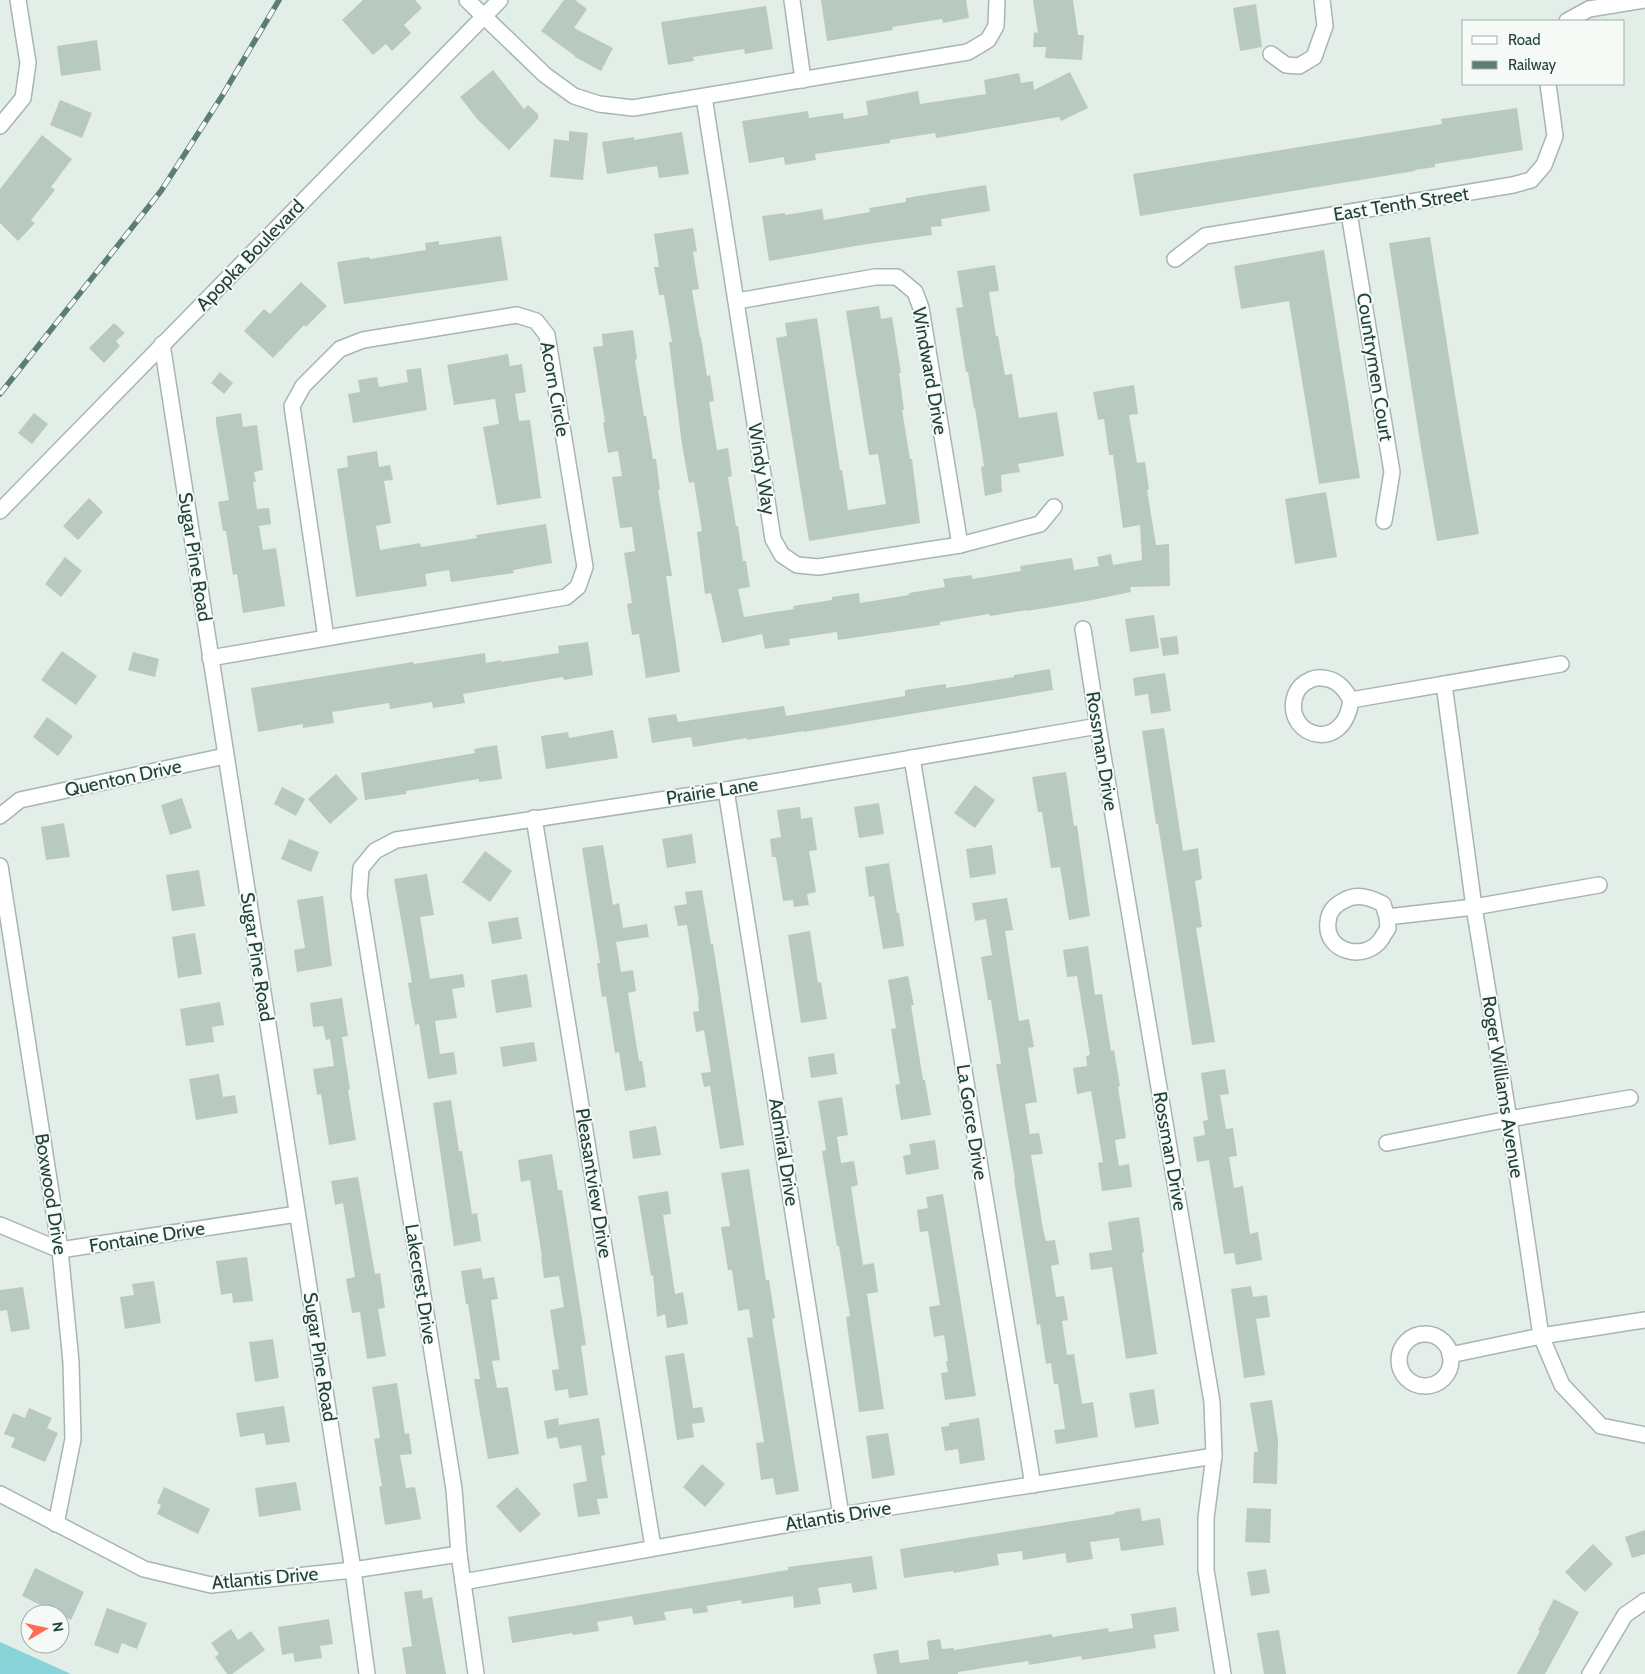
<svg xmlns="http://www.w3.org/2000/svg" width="1645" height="1674" viewBox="0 0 1645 1674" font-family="Cabin,sans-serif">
<rect width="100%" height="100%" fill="#e3eee8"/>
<path fill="#87d3d7" d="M0,1642L71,1674H0Z"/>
<g fill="#b8c9c1">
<path d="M363,0H415L422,8L404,25L411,33L392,51L386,44L373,55L342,20Z"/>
<path d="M564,0H575L587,9L574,28L613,48L601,71L575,57V56L541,31Z"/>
<path d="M821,0H966L969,18L943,23L942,19L892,27L893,30L827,41Z"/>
<path d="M1033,0H1073L1078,35H1084L1082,60L1045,58L1046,47H1033L1034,32L1038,33Z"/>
<path d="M1256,4L1262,47L1240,51L1233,8Z"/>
<path d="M766,6L773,49L745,54L744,49L693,57L694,61L668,65L661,22Z"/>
<path d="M97,40L101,70L61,76L57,46Z"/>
<path d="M493,70L524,109L528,105L538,114V119L509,150L478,120L460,97Z"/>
<path d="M1070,72L1088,108L1061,121L1059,117L936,138L935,133L890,140V143L815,154L816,160L785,165L784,157L749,163L742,121L808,111L809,118L843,113L844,119L868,115L866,101L918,91L920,104L986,94L984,80L1019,73L1021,83L1033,81L1034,90Z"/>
<path d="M60,100L92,113L82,138L50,125Z"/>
<path d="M1517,108L1523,150L1435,164V167L1415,170V171L1140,216L1133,174L1442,124L1441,119Z"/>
<path d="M569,131L588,133L583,180L550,177L554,139L569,141Z"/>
<path d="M682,132L689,174L659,178L657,166L607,174L602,142L634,137V140Z"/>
<path d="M42,135L72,159L51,187L55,190L31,220L35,223L18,241L0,223V189Z"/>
<path d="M986,185L990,211L941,219L942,226L931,227L932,235L867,244L769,261L762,216L785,213V215L822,209L824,220L870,212L869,208L906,202V198Z"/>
<path d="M693,228L697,251L693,252L699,289L692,290L700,337H701L707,376L710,375L714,401L709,402L717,450L728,448L732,476L728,477L736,526H738L743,561H746L750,587L738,589L744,617L794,609L793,606L832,600V597L859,593L860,603L909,595V593L945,587L943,579L972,575V579L1021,571L1020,566L1072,558L1074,570L1099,566L1097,557L1111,554L1113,565L1142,560L1140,525L1123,528L1113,455H1109L1104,419L1098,420L1093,392L1134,385L1138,414L1129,415L1137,463L1145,462L1149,489L1147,490L1156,545L1169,544L1170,586L1130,587L1131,592L1087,601L1027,611V610L990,616L989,614L940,622V625L838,640L837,632L789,639L790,645L765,649L762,634L722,643L711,593L705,594L697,532L702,531L694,482L689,483L682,445L669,342H672L664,295H659L654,267H659L654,234Z"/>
<path d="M501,236L508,280L344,304L337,262L369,257L370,259L426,250L425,243L439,241V245Z"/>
<path d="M1430,237L1461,432L1479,534L1437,541L1421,448L1389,243Z"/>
<path d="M1324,250L1360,478L1319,484L1289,301L1241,309L1234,266Z"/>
<path d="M995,265L999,291L989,292L996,336H998L1005,375L1012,374L1019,418L1057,412L1064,456L1018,464L1020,472L1001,475L1002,492L985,496L981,467L984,466L975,408L974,409L968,372H966L956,308L963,307L957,271Z"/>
<path d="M301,282L327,306L306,327L304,325L273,358L244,331L264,309L270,314Z"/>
<path d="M879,306L881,319L892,317L901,373H899L904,410H902L910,459H912L920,523L809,541L776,338L787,336L785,323L817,318L840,470H842L848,510L886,504L878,454L869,455L846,311Z"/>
<path d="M114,323L125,333L116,341L120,346L104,363L89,348Z"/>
<path d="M633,330L637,359L635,360L644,416H646L653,459H656L660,490H658L672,576H666L680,672L646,678L639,634L632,635L627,604L632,603L624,553L635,551L632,527L620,528L612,477L622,476L618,451L608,453L603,423L605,422L593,347L603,346L602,334Z"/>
<path d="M508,354L510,366L522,364L526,392L515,394L519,421L530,420L541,498L497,505L483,427L499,424L495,399L454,405L447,365Z"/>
<path d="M421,368L427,410L353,423L348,394L360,392L358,380L377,377L379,387L408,382L406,370Z"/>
<path d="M220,372L233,383L224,394L211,383Z"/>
<path d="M34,413L48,424L32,444L18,433Z"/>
<path d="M241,413L243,427L257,425L263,470L254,472L256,482H253L257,509L269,508L271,524L259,526L263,550L276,548L285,606L243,613L237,574L233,575L226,531H223L218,502L229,500L216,423V417Z"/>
<path d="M377,451L379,467L390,465L393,480L384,481L391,523L376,526L380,550L420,543L421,547L477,538L476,535L546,524L552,563L513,570L514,573L451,582L449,570L425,574L427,586L356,597L337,469L348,467L347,456Z"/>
<path d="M1326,492L1337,557L1295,564L1285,499Z"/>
<path d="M89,498L103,512L78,540L63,526Z"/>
<path d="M65,557L82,571L61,597L45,584Z"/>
<path d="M1154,615L1159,648L1130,652L1125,619Z"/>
<path d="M1177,636L1179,654L1163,656L1160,638Z"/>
<path d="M588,642L593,675L564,680L563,677L463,694L465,703L433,708L432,702L390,709L389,703L332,712L334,723L303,728V724L258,732L251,688L413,662L414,664L485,653L486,663L501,660V662L559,653L558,646Z"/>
<path d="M62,651L97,676L76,705L41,680Z"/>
<path d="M133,652L159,659L155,677L128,670Z"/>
<path d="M1050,669L1053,690L804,732V731L747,740V738L693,747L691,737L652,743L648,718L676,714L678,722L784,706L786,716L905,696V690L946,684V688L1014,677V675Z"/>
<path d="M1165,673L1171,711L1151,714L1148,694L1135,696L1133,678Z"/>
<path d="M47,717L73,736L58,756L33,737Z"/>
<path d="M1164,728L1183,851L1198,848L1202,879L1195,881L1202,927L1196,928L1215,1042L1192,1045L1175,931L1158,824H1156L1142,731Z"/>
<path d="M613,730L618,758L546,769L541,736L568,732L569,738Z"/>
<path d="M497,745L502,779L479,782V779L406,791V794L365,800L361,773L475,753L474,749Z"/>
<path d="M1066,772L1074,826L1077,825L1090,916L1069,920L1060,867L1051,868L1042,812H1038L1032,777Z"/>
<path d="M336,774L358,799L330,824L308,799Z"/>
<path d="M975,785L995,800L975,828L954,813Z"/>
<path d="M282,787L305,799L296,816L274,804Z"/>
<path d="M182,798L192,828L170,835L161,805Z"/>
<path d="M879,803L884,834L859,838L854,807Z"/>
<path d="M800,807L801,819L812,817L817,850L809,851L816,892L807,894L809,905L794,907L793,900L783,901L776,857H772L770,839L781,837L777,810Z"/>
<path d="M64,823L70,857L46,860L41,827Z"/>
<path d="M692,834L696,863L667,868L662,839Z"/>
<path d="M289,839L319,852L311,872L281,859Z"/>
<path d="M603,845L613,905L619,903L623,928L647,924L649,937L616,942L621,972L633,970L636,991L628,993L639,1061H642L646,1087L625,1091L619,1052L615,1053L606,996L602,997L597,963H600L582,848Z"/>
<path d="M992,845L996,874L970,878L966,849Z"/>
<path d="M485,851L512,871L490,902L462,882Z"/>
<path d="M889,863L897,913H899L904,946L883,949L874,896L869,897L865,867Z"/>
<path d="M199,870L205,906L172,911L166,875Z"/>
<path d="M427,874L434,915L420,917L430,979L463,974L465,987L452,989L457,1018L435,1021L440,1054L454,1052L457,1074L428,1079L419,1024L415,1025L408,983L412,982L394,879Z"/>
<path d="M702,890L711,944H713L744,1145L720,1149L710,1086L704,1087L701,1073L711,1072L704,1030L696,1032L693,1012L699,1011L698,1001H699L687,925L678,926L674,906L687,904L685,892Z"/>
<path d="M323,896L332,966L297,972L294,950L305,948L297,900Z"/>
<path d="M1007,898L1013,930L1005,931L1019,1021L1029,1019L1034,1047L1028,1048L1037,1102L1025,1104L1030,1134L1039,1133L1043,1154L1031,1155L1043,1229L1046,1241L1055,1240L1059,1264L1051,1266L1056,1297L1064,1296L1068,1320L1062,1321L1067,1355L1074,1354L1082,1404L1093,1402L1098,1437L1056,1444L1054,1430L1065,1429L1058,1384H1054L1051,1363L1046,1364L1040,1324L1037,1325L1014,1179H1015L996,1064H1001L991,1000H988L981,957L992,955L986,919L975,921L972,903Z"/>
<path d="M518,917L522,939L492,944L488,922Z"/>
<path d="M810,931L818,983L821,982L827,1019L801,1023L788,935Z"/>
<path d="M195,933L202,974L178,978L172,937Z"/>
<path d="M1088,946L1095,995L1102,994L1111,1051L1114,1050L1120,1086L1118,1087L1126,1138L1115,1140L1119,1166L1129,1164L1132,1187L1102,1191L1098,1163L1103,1162L1091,1091L1077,1094L1073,1068L1087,1066L1086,1056L1090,1055L1077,976L1067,977L1063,950Z"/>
<path d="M527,974L532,1007L496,1013L491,980Z"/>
<path d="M908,976L914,1005H911L923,1080H925L931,1115L901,1120L895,1085L900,1084L891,1029L896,1028L888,980Z"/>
<path d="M342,998L348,1036L342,1037L350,1089L348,1090L356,1140L329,1145L321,1094L317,1095L313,1069L334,1066L330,1039L326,1040L323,1026L313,1027L310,1003Z"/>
<path d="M220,1002L224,1025L212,1027L214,1042L186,1046L180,1009Z"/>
<path d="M534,1042L537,1061L503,1067L500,1047Z"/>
<path d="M834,1053L837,1074L811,1078L808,1057Z"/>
<path d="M1225,1069L1229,1094L1220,1095L1226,1129L1233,1128L1237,1156L1229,1157L1234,1188L1243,1186L1250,1234L1258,1232L1262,1260L1236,1265L1234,1253L1224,1254L1209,1160L1197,1162L1193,1137L1205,1135L1203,1121L1208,1120L1201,1073Z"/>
<path d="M219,1074L223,1097L235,1095L238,1113L196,1120L189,1079Z"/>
<path d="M842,1097L848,1135L837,1137L841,1163L854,1161L858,1185L851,1187L863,1265L874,1263L878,1292L867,1294L884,1409L859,1412L846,1317L850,1316L839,1246H837L822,1151L826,1150L818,1101Z"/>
<path d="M451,1100L459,1151H462L472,1214L477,1213L481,1241L454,1246L433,1103Z"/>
<path d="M656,1126L661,1155L633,1159L629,1131Z"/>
<path d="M935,1140L939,1169L906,1175L903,1156L911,1154L909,1144Z"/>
<path d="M552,1154L558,1190H562L586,1345L581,1346L588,1395L569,1398L568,1389L555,1391L552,1370L559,1369L550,1310L564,1307L559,1276L544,1278L541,1257H542L530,1180L521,1182L518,1160Z"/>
<path d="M749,1169L766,1280H769L775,1318L772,1319L799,1491L776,1495L773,1478L761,1480L756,1443L764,1442L747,1338L753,1337L749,1309L738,1311L732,1270H728L721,1227L730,1226L721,1173Z"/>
<path d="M358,1177L375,1274L380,1273L385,1308L378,1309L386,1356L367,1359L360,1312L352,1313L346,1279L355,1277L343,1203L335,1205L331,1181Z"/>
<path d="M668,1191L671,1214L663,1215L675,1294L683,1292L688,1324L667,1328L665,1314L657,1317L653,1275L651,1276L638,1196Z"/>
<path d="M943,1194L976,1396L945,1400L941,1373L948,1372L946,1361H948L944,1335L934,1337L929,1307L940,1305L928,1231L920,1232L917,1210L928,1208L926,1197Z"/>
<path d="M1139,1217L1144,1252L1142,1253L1157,1354L1126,1359L1112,1267L1091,1270L1089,1253L1112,1250L1108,1222Z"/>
<path d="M247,1257L253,1301L233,1303L232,1293L221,1295L216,1261Z"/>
<path d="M481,1268L483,1279L494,1277L498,1299L491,1300L500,1360L492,1361L497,1388L508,1387L519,1454L488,1459L474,1379H480L468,1304H466L461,1271Z"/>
<path d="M154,1281L161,1323L125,1329L120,1297L134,1295L132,1284Z"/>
<path d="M1251,1286L1253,1297L1267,1295L1270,1317L1256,1319L1265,1375L1244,1378L1231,1289Z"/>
<path d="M23,1287L30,1329L11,1332L7,1310L0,1311V1290Z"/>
<path d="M273,1339L279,1378L255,1382L249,1342Z"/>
<path d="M684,1353L693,1408L702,1407L705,1422L692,1424L694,1437L677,1440L665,1356Z"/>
<path d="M397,1383L405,1434L409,1433L412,1454L400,1455L406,1488L415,1487L421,1519L385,1525L379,1487L382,1486L374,1439L380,1438L372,1387Z"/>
<path d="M1154,1389L1159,1424L1135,1428L1129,1393Z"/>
<path d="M1272,1400L1278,1440L1277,1484L1253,1483L1254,1452H1258L1250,1403Z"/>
<path d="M284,1406L290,1442L266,1445L264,1433L240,1437L236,1413Z"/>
<path d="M29,1408L52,1418L47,1428L58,1433L45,1462L11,1447L15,1438L4,1434L13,1413L25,1418Z"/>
<path d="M558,1418L559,1425L599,1418L605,1455L601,1456L608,1498L597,1499L600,1514L578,1517L573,1484L587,1481L581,1445L560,1449L557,1437L547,1439L544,1421Z"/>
<path d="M979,1418L985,1460L960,1464L958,1449L945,1451L941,1427L949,1426V1423Z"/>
<path d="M888,1433L895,1475L872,1479L866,1436Z"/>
<path d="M702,1464L725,1484L705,1507L683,1487Z"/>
<path d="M296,1482L301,1510L259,1517L255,1488Z"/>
<path d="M164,1487L210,1509L198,1534L157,1514L161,1505L157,1503Z"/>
<path d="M517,1487L541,1514L520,1533L496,1506Z"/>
<path d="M1140,1508L1142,1521L1160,1518L1164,1545L1121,1551L1119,1538L1090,1542L1093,1559L1067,1563L1065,1553L1023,1560L1022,1551L997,1554L999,1565L954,1573L953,1571L904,1578L900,1549L1115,1514V1512Z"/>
<path d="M1247,1508L1271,1509L1270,1543L1245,1542Z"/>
<path d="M1645,1530V1554L1632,1558L1625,1537Z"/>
<path d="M1593,1544L1613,1564L1585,1592L1565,1572Z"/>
<path d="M872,1556L877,1589L853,1593L851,1583L818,1588L821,1604L794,1608L793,1596L742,1604L741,1600L707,1606L708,1612L693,1614L692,1608L664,1612L666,1620L634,1625L632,1616L597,1622L599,1631L573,1635L572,1633L512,1643L508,1617L788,1570V1567Z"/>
<path d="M35,1568L84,1592L71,1620L22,1596Z"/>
<path d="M1266,1569L1270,1593L1251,1596L1247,1572Z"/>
<path d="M422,1590L423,1599L432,1597L446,1674H406L402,1648L412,1646L404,1592Z"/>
<path d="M1554,1599L1579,1612L1545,1674H1517L1540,1631L1538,1630Z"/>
<path d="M1176,1607L1179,1631L1154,1635L1156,1648L1082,1660L1081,1656L1029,1665L1028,1661L958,1672V1674H877L873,1654L898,1650L900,1663L929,1659L927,1641L940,1639L942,1649L954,1648V1650L1052,1634V1637L1108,1628L1109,1632L1133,1628L1131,1614Z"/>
<path d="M107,1608L147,1623L137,1649L122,1643L118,1654L94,1645Z"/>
<path d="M329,1619L333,1644L320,1646L322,1658L295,1662L293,1653L282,1655L278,1627Z"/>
<path d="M231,1629L238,1640L251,1631L265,1650L232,1674H227L215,1657L219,1654L211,1643Z"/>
<path d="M1279,1630L1286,1674H1264L1257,1633Z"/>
</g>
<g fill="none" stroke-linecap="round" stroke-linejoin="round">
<defs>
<g id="minor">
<path d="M467,0L545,75L574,96L599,104L633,108L968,52L988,40L996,26L997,0"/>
<path d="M792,0L803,80"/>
<path d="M1567,21L1589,9L1645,0"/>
<path d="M1271,54L1286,65L1299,66L1314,57L1325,26L1322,0"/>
<path d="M704,97L773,539L782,555L797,565L818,567L960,545L1040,524L1054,507"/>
<path d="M0,126L23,98L28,63L18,0"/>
<path d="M1349,213L1392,472L1384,521"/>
<path d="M1175,259L1205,236L1513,185L1531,180L1544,165L1555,136L1548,84"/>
<path d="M737,301L875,277H897L915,292L921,308L960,545"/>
<path d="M162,344L353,1570L367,1674"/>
<path d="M0,511L500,0"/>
<path d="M1083,629L1098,726L1212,1402L1214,1456L1206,1518V1570L1223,1674"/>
<path d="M210,658L566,597L578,587L585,567L547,335L536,321L517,315L363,340L340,349L303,386L292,406L326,638"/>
<path d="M1444,684L1474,907L1509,1119L1541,1336L1562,1385L1601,1426L1645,1435"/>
<path d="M1351,700C1344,754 1287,737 1294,700C1295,695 1297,690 1301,686C1307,681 1314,677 1322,678C1337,679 1344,688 1351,700L1561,664"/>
<path d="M912,758L1033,1485"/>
<path d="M726,790L841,1515"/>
<path d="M0,816L20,800L225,756"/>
<path d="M534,818L653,1547"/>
<path d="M0,866L60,1250L71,1362L73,1439L56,1524"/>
<path d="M1387,917C1387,920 1388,925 1388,928C1387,931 1383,935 1382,938C1366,963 1324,952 1328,922C1329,911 1334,906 1343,901C1357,893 1369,897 1383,904L1387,917L1474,907L1599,885"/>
<path d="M1387,1143L1509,1119L1630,1098"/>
<path d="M0,1225L60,1250L297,1214"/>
<circle cx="1425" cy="1360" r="26"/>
<path d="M1450,1355L1541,1336L1645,1320"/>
<path d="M0,1494L144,1569L211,1585L353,1570L459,1554"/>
<path d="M463,1582L841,1515L1214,1456"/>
<path d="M476,1674L459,1554L454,1489L359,895L361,868L375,851L396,840L726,790L1098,726"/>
<path d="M1590,1674L1625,1615L1645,1601"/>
</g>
</defs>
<use href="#minor" stroke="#a5b7af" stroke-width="18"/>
<use href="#minor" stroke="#fff" stroke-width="15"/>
<defs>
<path id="rail" d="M0,394L161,191L222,96L279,0"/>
</defs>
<use href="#rail" stroke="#5c7d71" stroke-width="5.5"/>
<use href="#rail" stroke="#f5faf7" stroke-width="4" stroke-dasharray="11" stroke-linecap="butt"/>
</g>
<g text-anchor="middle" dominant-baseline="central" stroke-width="4" stroke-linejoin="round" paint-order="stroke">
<g font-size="19" fill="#214236" stroke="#f5faf7">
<text transform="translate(1401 204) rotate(-9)">East Tenth Street</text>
<text transform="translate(250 255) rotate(-46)">Apopka Boulevard</text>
<text transform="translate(1375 367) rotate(81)">Countrymen Court</text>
<text transform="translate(930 371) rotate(80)">Windward Drive</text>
<text transform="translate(555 389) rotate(80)">Acorn Circle</text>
<text transform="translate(762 469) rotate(81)">Windy Way</text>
<text transform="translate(195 557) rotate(81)">Sugar Pine Road</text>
<text transform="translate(1102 751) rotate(81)">Rossman Drive</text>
<text transform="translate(123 778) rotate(-12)">Quenton Drive</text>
<text transform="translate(712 791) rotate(-9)">Prairie Lane</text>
<text transform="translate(257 957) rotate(81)">Sugar Pine Road</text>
<text transform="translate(1503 1087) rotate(81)">Roger Williams Avenue</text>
<text transform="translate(972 1122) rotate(81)">La Gorce Drive</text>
<text transform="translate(1170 1151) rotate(80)">Rossman Drive</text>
<text transform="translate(784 1152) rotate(81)">Admiral Drive</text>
<text transform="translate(594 1183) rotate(81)">Pleasantview Drive</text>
<text transform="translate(51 1194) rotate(81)">Boxwood Drive</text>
<text transform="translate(147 1237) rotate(-9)">Fontaine Drive</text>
<text transform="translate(421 1284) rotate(81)">Lakecrest Drive</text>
<text transform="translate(320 1357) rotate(81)">Sugar Pine Road</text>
<text transform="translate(838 1516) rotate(-9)">Atlantis Drive</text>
<text transform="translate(265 1578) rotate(-5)">Atlantis Drive</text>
</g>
</g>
<rect x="1462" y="20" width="162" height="65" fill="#f5faf7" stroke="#a0b0aa"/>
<rect x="1472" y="36" width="25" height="8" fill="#ffffff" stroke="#a0b0aa"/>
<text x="1508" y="45" font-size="15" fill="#214236">Road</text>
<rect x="1472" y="61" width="25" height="8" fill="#5c7d71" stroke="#a0b0aa"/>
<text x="1508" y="70" font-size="15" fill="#214236">Railway</text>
<g transform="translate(45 1629) rotate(81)"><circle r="24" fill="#f5faf7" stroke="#a0b0aa"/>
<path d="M0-4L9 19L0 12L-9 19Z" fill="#fd6c53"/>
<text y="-8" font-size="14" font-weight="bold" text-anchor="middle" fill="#214236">N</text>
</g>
</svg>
